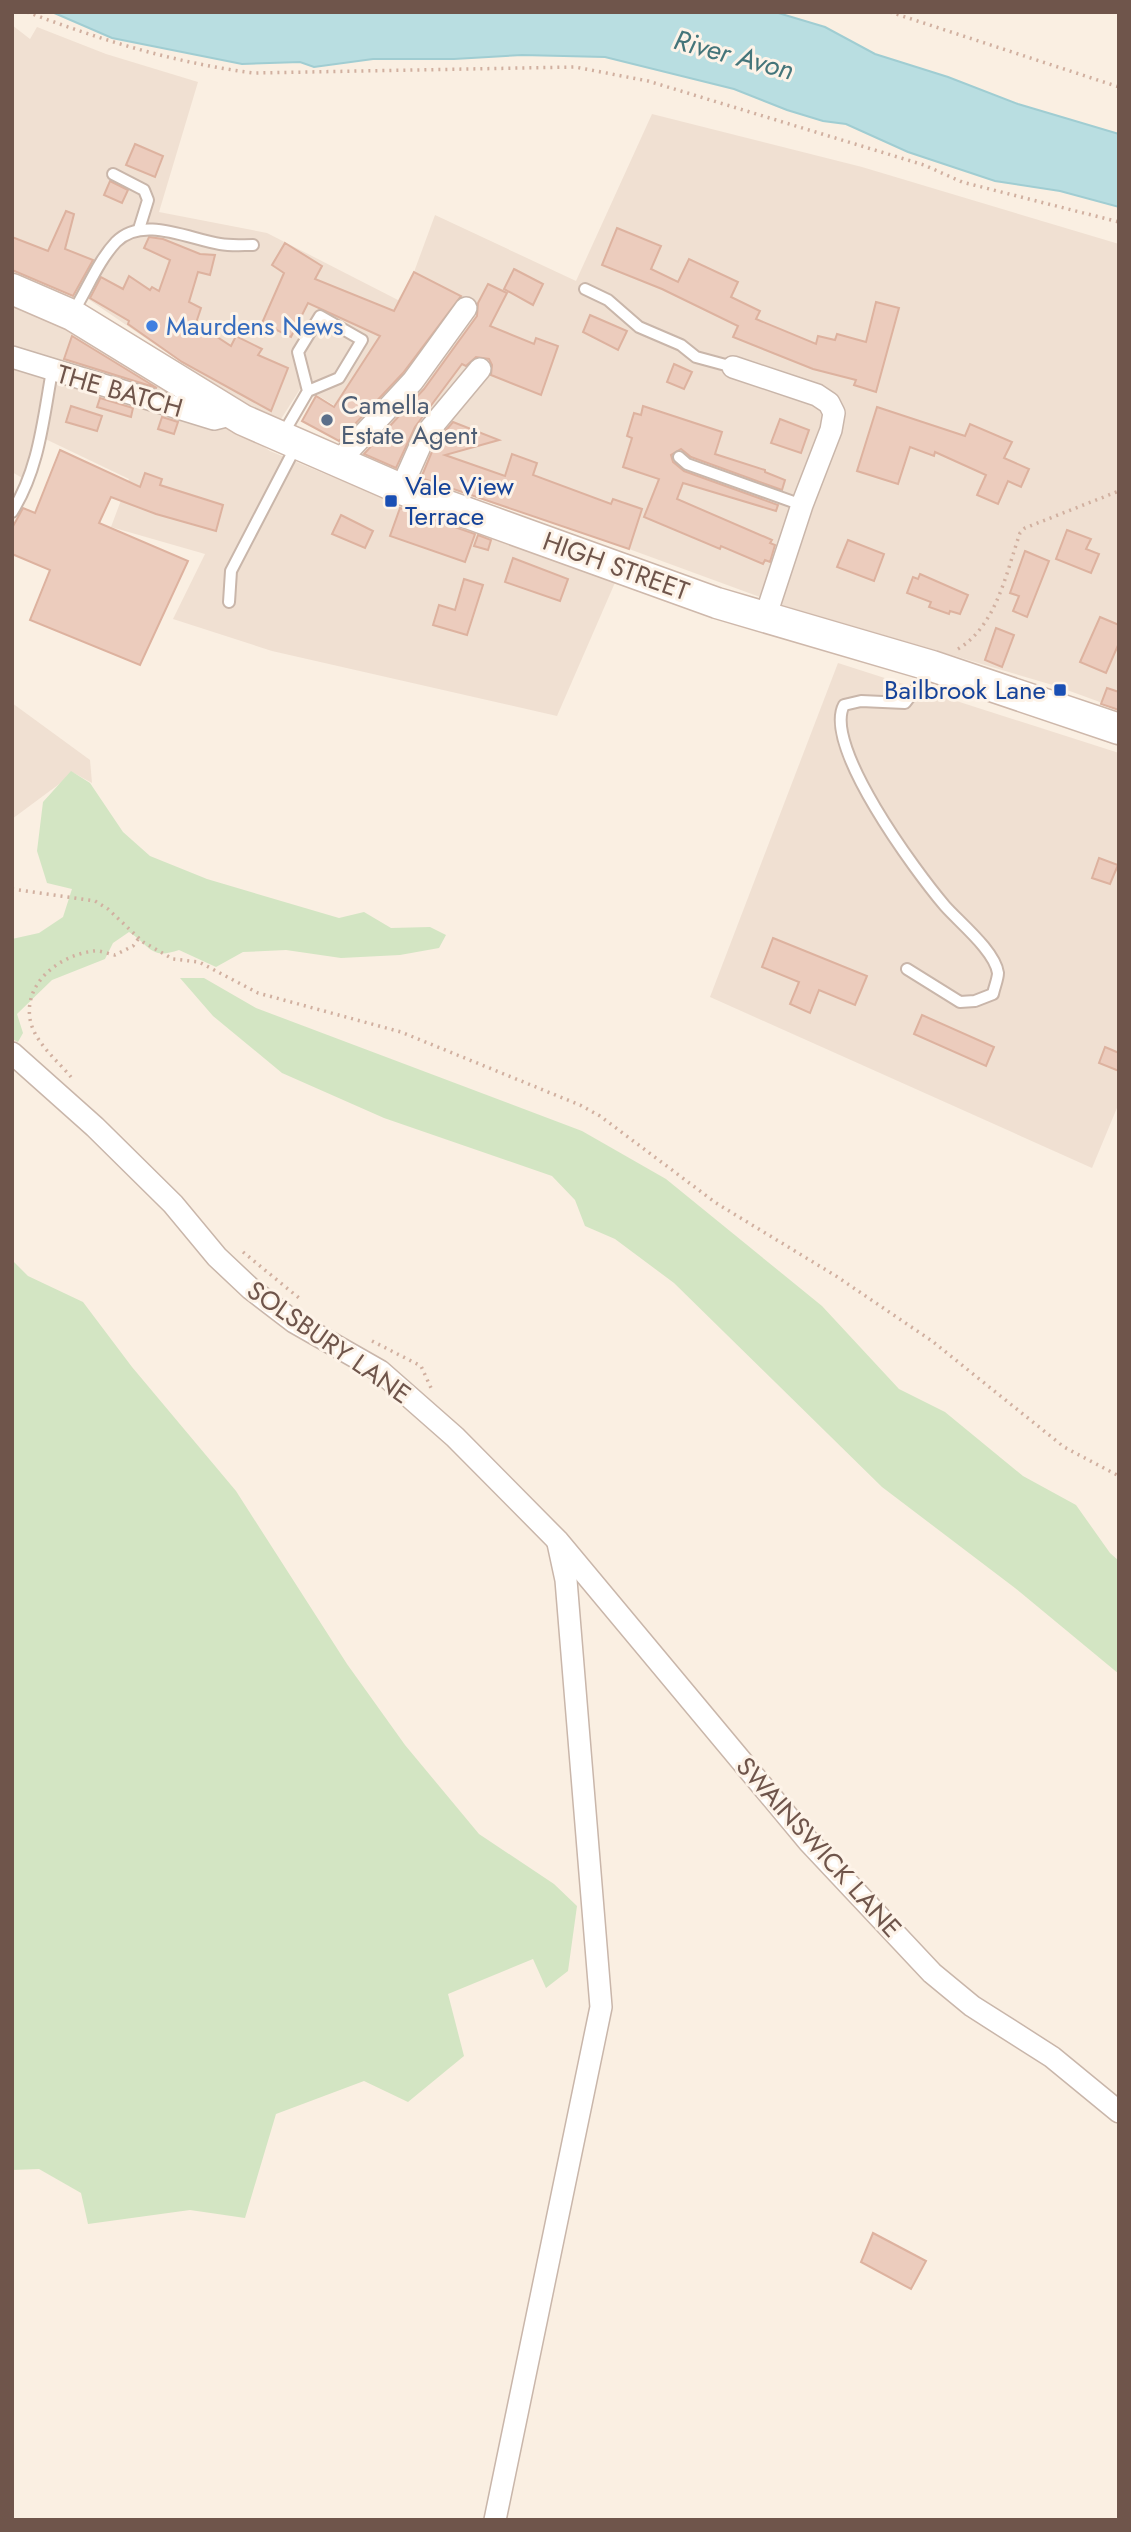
<svg xmlns="http://www.w3.org/2000/svg" width="1131" height="2532" viewBox="0 0 1131 2532" font-family="Jost,sans-serif">
<rect width="100%" height="100%" fill="#faefe2"/>
<g fill="#f0e0d2">
<path d="M12,25L30,39L37,27L106,54L198,82L159,212L267,233L398,300L414,272L435,215L576,281L652,114L862,167L1119,244V709L1056,686L779,604L629,549L382,465L338,443L352,416L302,386L281,419L238,401L88,299L12,268Z"/>
<path d="M12,301L77,331L179,391L270,451L402,506L617,578L557,716L272,651L173,619L205,554L111,527L129,479L37,435L24,479L12,472Z"/>
<path d="M838,663L1119,753V1103L1092,1168L710,997Z"/>
<path d="M12,703L90,760L92,783L74,773L12,819Z"/>
</g>
<g fill="#d3e5c3">
<path d="M71,771L90,783L123,832L150,856L207,879L339,918L364,912L391,928L430,927L446,935L439,948L400,955L341,958L286,950L243,952L216,967L179,950C150,960 151,946 129,932L113,943L105,959L52,980L17,1014L23,1033L18,1042L12,1039V939L39,933L63,917L72,889L47,883L37,851L43,802Z"/>
<path d="M180,978H204L256,1008L582,1131L666,1179L822,1306L899,1389L945,1412L1023,1476L1076,1505L1110,1553L1119,1561V1674L1015,1588L882,1487L674,1283L615,1239L585,1226L575,1200L552,1176L384,1118L282,1073L213,1016Z"/>
<path d="M12,1260L28,1276L83,1302L132,1367L236,1491L347,1664L405,1745L479,1834L554,1884L577,1906L568,1971L546,1988L533,1959L448,1994L464,2056L408,2102L364,2081L276,2114L245,2218L190,2210L88,2224L81,2193L39,2169L12,2170Z"/>
</g>
<path fill="#b9dee1" stroke="#a0cdd2" stroke-width="2" d="M52,12H775L825,27L875,54L948,77L1018,104L1119,134V207L1060,191L995,181L908,152L846,124L823,121L787,110L734,89L605,57L522,55L454,59H373L314,67L300,62L242,64L112,38Z"/>
<g fill="#ecccbd" stroke="#ddb29f" stroke-width="2">
<path d="M135,144L163,156L155,177L126,165Z"/>
<path d="M110,181L128,190L122,203L104,195Z"/>
<path d="M66,211L74,214L65,249L93,260L73,296L12,270V237L48,251Z"/>
<path d="M617,228L661,246L651,269L678,282L689,259L738,282L731,297L760,311L756,319L816,344L818,336L835,340L837,334L866,342L876,302L899,308L876,392L854,385L856,380L813,369L733,337L738,326L662,289L602,265Z"/>
<path d="M149,237L163,239L200,254L215,255L210,275L198,272L189,302L201,308L196,323L231,346L236,336L262,349L258,355L288,368L271,411L182,362L128,324L129,321L90,298L101,277L123,289L129,276L150,290L152,287L159,291L170,260L144,248Z"/>
<path d="M285,243L322,266L315,279L394,311L414,272L461,296L403,373L339,441L302,421L316,396L334,407L380,336L308,303L291,337L262,323L284,273L272,265Z"/>
<path d="M514,269L543,284L533,305L504,289Z"/>
<path d="M488,284L507,293L490,326L534,344L536,338L558,346L541,395L491,375L492,365L489,359L476,357L466,366L462,364L415,427L396,468L364,454L424,389L477,316L478,303Z"/>
<path d="M590,315L627,331L618,350L583,332Z"/>
<path d="M72,336L157,388L64,359Z"/>
<path d="M674,364L692,372L684,389L667,382Z"/>
<path d="M100,398L133,408L131,417L97,407Z"/>
<path d="M71,406L102,416L97,431L66,422Z"/>
<path d="M643,406L722,432L715,454L765,470V472L785,480L782,490L691,457L681,449L671,455L673,462L684,471L778,505L776,511L683,483L677,499L772,540L770,543L775,545L770,562L765,560L763,564L721,546L720,549L644,517L659,479L623,467L632,438L627,436L634,413L641,415Z"/>
<path d="M877,407L965,436L970,424L1012,442L1004,458L1029,469L1021,487L1008,481L998,504L977,495L986,475L935,452L934,456L910,447L898,484L857,471Z"/>
<path d="M162,417L178,422L174,434L158,429Z"/>
<path d="M780,419L809,430L801,453L771,443Z"/>
<path d="M453,422L499,440L445,455L505,476L512,454L537,463L533,475L611,504L613,499L642,509L629,549L421,478L436,442Z"/>
<path d="M60,450L140,487L145,473L162,479L160,485L223,505L216,531L156,514L111,497L99,523L188,561L140,665L30,620L50,570L12,554V528L23,508L35,513Z"/>
<path d="M400,508L475,534L465,562L390,536Z"/>
<path d="M341,515L373,531L365,548L332,534Z"/>
<path d="M1067,530L1091,539L1086,549L1099,554L1091,573L1056,559Z"/>
<path d="M478,535L491,540L488,550L474,546Z"/>
<path d="M848,540L884,554L874,581L837,567Z"/>
<path d="M1025,551L1049,561L1027,617L1013,611L1019,596L1010,593Z"/>
<path d="M513,558L568,579L560,601L505,582Z"/>
<path d="M920,574L968,595L960,614L950,611L949,614L929,607L931,602L907,593L913,577L918,579Z"/>
<path d="M464,579L483,585L467,635L433,625L439,605L455,610Z"/>
<path d="M1100,617L1119,625V643L1106,673L1080,662Z"/>
<path d="M996,628L1014,635L1002,667L985,660Z"/>
<path d="M1107,688L1119,692V710L1101,704Z"/>
<path d="M1099,858L1118,865L1110,884L1092,878Z"/>
<path d="M773,938L867,976L855,1005L819,990L810,1013L790,1004L799,982L762,967Z"/>
<path d="M922,1015L994,1047L986,1066L914,1034Z"/>
<path d="M1105,1047L1119,1053V1071L1099,1063Z"/>
<path d="M873,2233L926,2261L911,2289L861,2262Z"/>
</g>
<g fill="none" stroke-linecap="round" stroke-linejoin="round">
<defs>
<g id="lane">
<path d="M113,174L144,190L148,200L139,229"/>
<path d="M585,289L608,300L639,327L681,345L696,357L733,367"/>
<path d="M73,312C87,290 98,261 116,242C142,215 189,239 220,244C231,246 242,245 253,245"/>
<path d="M283,434L308,391L339,378L362,340L320,316L298,352L308,391"/>
<path d="M679,457L687,464L802,505"/>
<path d="M12,512C39,469 43,420 52,371"/>
<path d="M229,602L231,571L296,446"/>
<path d="M907,969L960,1002L975,1001L993,994C994,988 998,979 998,973C995,951 959,922 945,906C916,872 822,745 844,705L861,701L905,703L926,676L933,675"/>
</g>
<g id="street">
<path d="M12,357L214,419L222,417L224,410"/>
<path d="M733,367L817,395L829,403L834,413L831,430L802,505L765,618"/>
<path d="M338,462L413,381L466,308"/>
<path d="M401,489L425,435L480,369"/>
<path d="M12,1053L95,1127L173,1204L217,1257L251,1289L294,1322L380,1371L455,1437L558,1541L809,1842L932,1973L972,2006L1052,2057L1119,2112"/>
<path d="M495,2520L601,2007L566,1580L558,1543"/>
</g>
<path id="secondary" d="M12,289L72,315L243,420L401,489L717,603L932,666L1119,729"/>
</defs>
<use href="#lane" stroke="#c9b6aa" stroke-width="14"/>
<use href="#street" stroke="#c9b6aa" stroke-width="24"/>
<use href="#secondary" stroke="#ceb8ab" stroke-width="33"/>
<g stroke="#d1b0a0" stroke-width="3.5" stroke-dasharray="2 5" stroke-linecap="butt">
<path d="M27,12C101,40 175,63 254,73L575,67L648,81L924,165L962,182L1119,222"/>
<path d="M890,12L1119,87"/>
<path d="M958,649C997,625 1006,573 1020,533L1025,528L1119,491"/>
<path d="M12,889L95,901L108,909L143,942L173,959L199,962L258,993L401,1032L580,1105L600,1116L716,1203L836,1276L932,1341L1064,1447L1119,1476"/>
<path d="M71,1077C57,1060 34,1042 30,1019C24,982 60,955 94,951C100,950 108,954 115,955L133,946L139,938"/>
<path d="M243,1252L299,1298"/>
<path d="M372,1341L421,1366L431,1388"/>
</g>
<use href="#lane" stroke="#fff" stroke-width="10"/>
<use href="#street" stroke="#fff" stroke-width="21"/>
<use href="#secondary" stroke="#fff" stroke-width="30"/>
</g>
<circle fill="#3f7fe0" stroke="#fdf3e8" stroke-width="2.5" cx="152" cy="326" r="7"/>
<circle fill="#5c6f8a" stroke="#fdf3e8" stroke-width="2.5" cx="327" cy="420" r="7"/>
<g fill="#1a4fb4" stroke="#fdf3e8" stroke-width="2.5">
<rect x="384" y="494" width="14" height="14" rx="3.5"/>
<rect x="1053" y="683" width="14" height="14" rx="3.5"/>
</g>
<g text-anchor="middle" dominant-baseline="central" stroke-width="6" stroke-linejoin="round" paint-order="stroke">
<g font-size="26" fill="#366cbe" stroke="#fdf3e8" text-anchor="start">
<text x="166" y="326">Maurdens News</text>
</g>
<g font-size="26" fill="#6f554b" stroke="#fdf3e8">
<text transform="translate(120 391) rotate(16)">THE BATCH</text>
<text transform="translate(616 566) rotate(20)">HIGH STREET</text>
<text transform="translate(329 1342) rotate(35)">SOLSBURY LANE</text>
<text transform="translate(819 1847) rotate(48)">SWAINSWICK LANE</text>
</g>
<g font-size="26" fill="#4e5e75" stroke="#fdf3e8" text-anchor="start">
<text x="341" y="405">Camella<tspan x="341" dy="30">Estate Agent</tspan></text>
</g>
<g font-size="26" fill="#164399" stroke="#fdf3e8" text-anchor="start">
<text x="405" y="486">Vale View<tspan x="405" dy="30">Terrace</tspan></text>
<text x="1046" y="690" text-anchor="end">Bailbrook Lane</text>
</g>
<g font-size="28" font-style="italic" fill="#44757a" stroke="#fdf3e8">
<text transform="translate(734 55) rotate(15)">River Avon</text>
</g>
</g>
<rect width="1131" height="2532" fill="none" stroke="#6f554b" stroke-width="28"/>
</svg>
